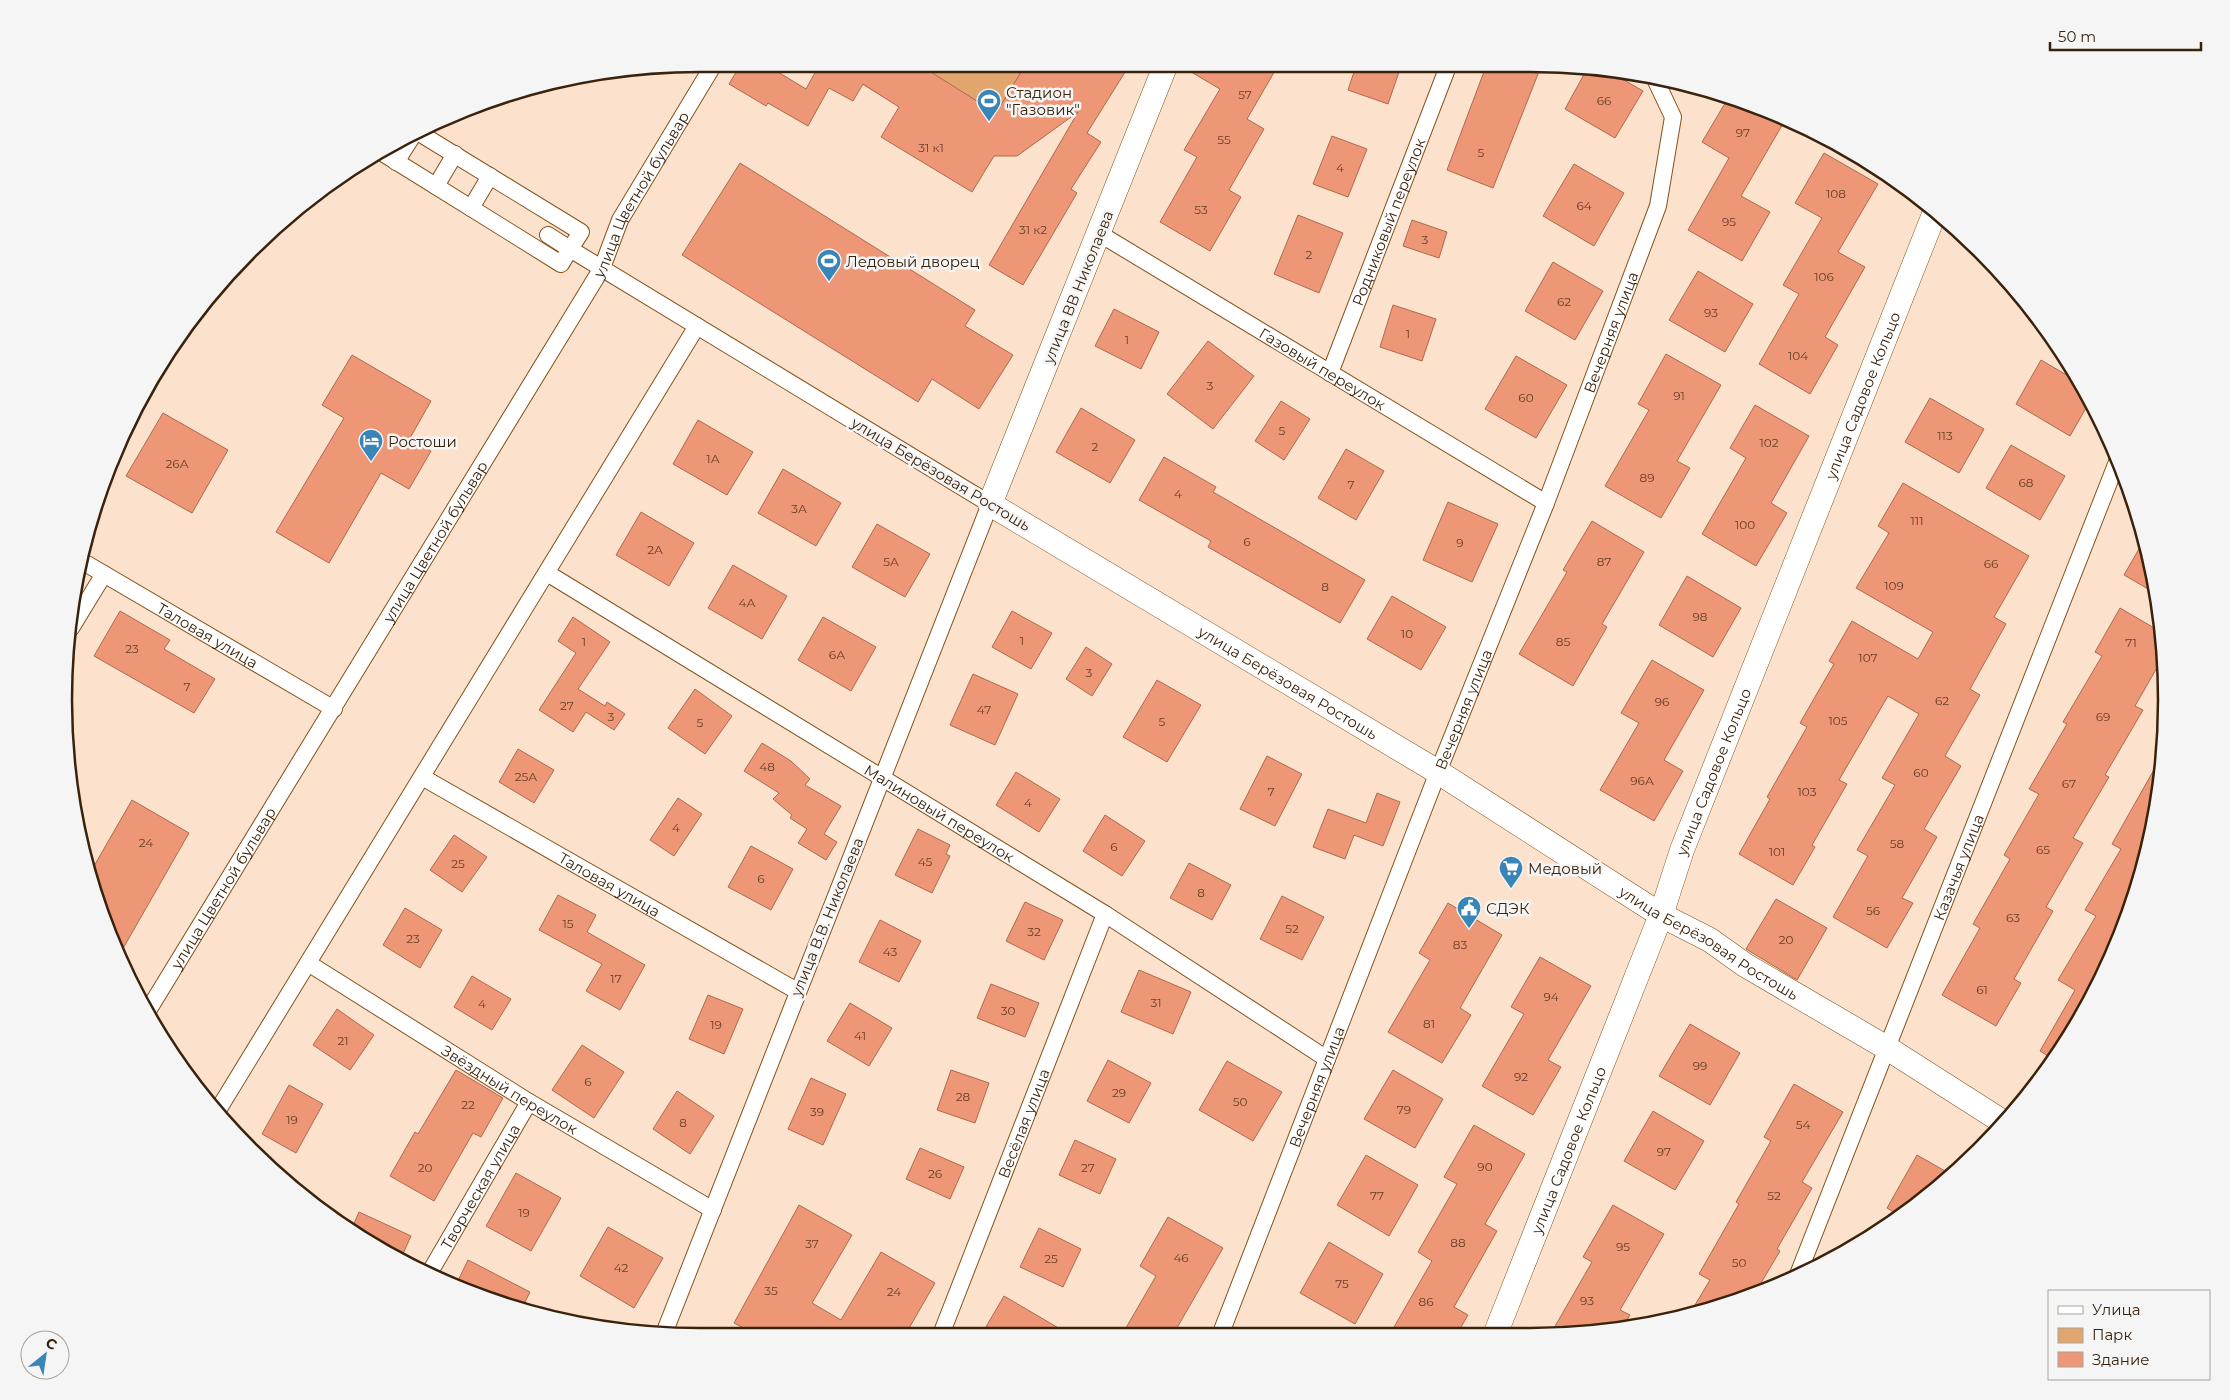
<svg xmlns="http://www.w3.org/2000/svg" width="2230" height="1400" viewBox="0 0 2230 1400" font-family="Montserrat,sans-serif">
<rect width="100%" height="100%" fill="#fce2cd"/>
<path fill="#e3a56e" d="M836,69H1086L1044,137L1017,156H981Z"/>
<g fill="#ed9776" stroke="#af694d">
<path d="M738,69H773L806,89L817,69H926L996,113L1023,69H1127L1087,133L1101,142L1071,189L1077,193L1023,285L989,265L1078,112L1017,156H994L972,192L881,137L899,107L863,84L853,101L829,88L808,126L768,103L766,106L729,84Z"/>
<path d="M1186,69H1276L1247,119L1264,129L1229,190L1241,197L1210,251L1160,222L1197,157L1184,150L1220,89Z"/>
<path d="M1355,69H1400L1388,104L1348,90Z"/>
<path d="M1485,69H1540L1493,188L1447,170Z"/>
<path d="M1587,69H1605L1643,91L1615,138L1565,109Z"/>
<path d="M1727,100L1759,108L1784,122L1741,196L1770,212L1742,261L1688,230L1729,158L1702,142Z"/>
<path d="M1332,136L1367,149L1348,197L1313,184Z"/>
<path d="M1824,153L1878,184L1838,252L1865,267L1825,337L1838,345L1810,394L1759,364L1799,294L1783,285L1822,218L1795,203Z"/>
<path d="M740,163L975,310L965,326L1013,355L979,409L932,379L918,402L682,255Z"/>
<path d="M1574,164L1624,193L1594,246L1543,216Z"/>
<path d="M1298,215L1343,233L1319,293L1274,274Z"/>
<path d="M1412,220L1447,232L1439,258L1403,246Z"/>
<path d="M1553,262L1603,291L1575,340L1525,311Z"/>
<path d="M1698,271L1753,304L1725,352L1669,320Z"/>
<path d="M1393,305L1436,319L1422,361L1380,347Z"/>
<path d="M1114,309L1159,332L1141,369L1095,346Z"/>
<path d="M1208,341L1254,376L1213,429L1167,394Z"/>
<path d="M1666,354L1721,385L1677,461L1690,468L1661,518L1605,486L1649,410L1638,404Z"/>
<path d="M352,355L431,401L410,438L431,451L409,489L381,473L329,563L276,532L344,418L322,405Z"/>
<path d="M1516,356L1567,385L1536,438L1485,409Z"/>
<path d="M2041,360L2082,384L2090,401L2070,436L2016,404Z"/>
<path d="M1930,398L1984,429L1959,473L1905,442Z"/>
<path d="M1281,401L1310,419L1284,460L1255,441Z"/>
<path d="M1755,405L1809,436L1771,503L1787,513L1756,566L1702,534L1746,458L1730,448Z"/>
<path d="M1081,408L1135,440L1110,483L1056,452Z"/>
<path d="M163,413L228,450L192,513L126,476Z"/>
<path d="M698,420L753,452L727,495L673,464Z"/>
<path d="M2011,445L2065,476L2040,520L1986,488Z"/>
<path d="M1346,449L1384,471L1356,520L1318,498Z"/>
<path d="M1164,457L1216,487L1213,492L1365,580L1340,623L1208,547L1211,541L1139,500Z"/>
<path d="M783,469L841,503L816,546L758,513Z"/>
<path d="M1903,483L2029,556L1994,617L2006,624L1970,689L1980,695L1945,756L1961,766L1924,829L1937,837L1902,898L1913,903L1887,948L1833,917L1868,856L1857,850L1895,785L1882,778L1919,714L1888,696L1839,780L1847,784L1812,845L1815,847L1793,885L1739,854L1770,799L1767,797L1807,727L1800,723L1834,664L1829,661L1852,621L1918,659L1933,632L1856,588L1889,533L1878,526Z"/>
<path d="M1448,502L1498,524L1472,582L1423,560Z"/>
<path d="M641,512L694,543L669,586L616,555Z"/>
<path d="M1592,521L1644,552L1602,624L1607,627L1573,686L1519,654L1567,572L1563,570Z"/>
<path d="M877,524L930,554L905,597L852,567Z"/>
<path d="M2143,542L2151,575L2155,593L2124,575Z"/>
<path d="M733,565L787,596L762,639L708,608Z"/>
<path d="M1687,576L1741,608L1713,657L1659,625Z"/>
<path d="M1392,596L1446,627L1421,670L1367,639Z"/>
<path d="M2120,608L2161,632L2162,659L2135,706L2143,710L2105,775L2109,777L2073,838L2083,843L2046,907L2053,911L2014,979L2021,983L1996,1026L1942,995L1980,928L1973,924L2010,859L2004,855L2039,794L2029,789L2067,724L2063,722L2102,656L2095,652Z"/>
<path d="M120,611L170,640L164,649L215,679L194,713L94,656Z"/>
<path d="M1012,611L1052,633L1031,669L992,647Z"/>
<path d="M573,617L610,642L578,689L605,706L607,702L625,714L614,730L586,712L573,732L539,710L576,653L558,641Z"/>
<path d="M823,617L876,647L851,691L798,660Z"/>
<path d="M1086,647L1112,664L1092,696L1066,679Z"/>
<path d="M1652,660L1704,690L1664,760L1683,771L1654,821L1600,790L1639,723L1621,713Z"/>
<path d="M973,674L1018,694L995,745L950,725Z"/>
<path d="M1157,680L1201,705L1167,762L1123,737Z"/>
<path d="M695,689L732,716L705,754L668,728Z"/>
<path d="M762,743L791,761L810,779L805,785L841,806L824,834L837,842L826,860L798,843L807,829L790,818L792,815L773,799L779,793L744,771Z"/>
<path d="M518,749L554,770L534,803L499,782Z"/>
<path d="M1267,756L1302,774L1275,826L1240,809Z"/>
<path d="M2160,759L2145,864L2101,981L2053,1059L2040,1051L2075,990L2058,980L2096,916L2085,910L2121,849L2112,844Z"/>
<path d="M1016,772L1060,799L1039,832L996,805Z"/>
<path d="M1377,793L1400,802L1383,846L1354,835L1345,859L1313,847L1328,809L1366,823Z"/>
<path d="M678,798L702,814L674,856L650,840Z"/>
<path d="M132,800L189,833L121,952L97,904L90,873Z"/>
<path d="M1105,815L1145,841L1122,876L1083,851Z"/>
<path d="M918,829L950,845L946,854L950,856L932,893L895,875Z"/>
<path d="M454,835L487,857L462,892L430,870Z"/>
<path d="M751,846L793,869L771,910L728,887Z"/>
<path d="M1189,863L1231,885L1212,920L1170,898Z"/>
<path d="M558,895L596,915L587,932L645,965L620,1010L586,991L602,964L539,930Z"/>
<path d="M1282,896L1324,917L1302,960L1260,939Z"/>
<path d="M1776,899L1827,928L1797,980L1746,949Z"/>
<path d="M1025,902L1063,920L1044,960L1006,941Z"/>
<path d="M1448,903L1502,935L1460,1008L1471,1015L1442,1063L1388,1032L1430,960L1419,953Z"/>
<path d="M405,908L442,930L420,968L383,945Z"/>
<path d="M880,920L921,941L899,982L859,962Z"/>
<path d="M1540,957L1591,986L1548,1060L1561,1067L1533,1115L1482,1086L1524,1014L1511,1007Z"/>
<path d="M1139,970L1191,992L1173,1034L1121,1012Z"/>
<path d="M472,976L511,999L492,1030L454,1007Z"/>
<path d="M991,984L1039,1003L1025,1037L977,1018Z"/>
<path d="M708,995L743,1009L724,1054L689,1039Z"/>
<path d="M850,1003L892,1028L869,1066L827,1041Z"/>
<path d="M337,1009L374,1035L350,1070L313,1045Z"/>
<path d="M1690,1024L1740,1053L1710,1105L1659,1076Z"/>
<path d="M582,1045L624,1072L594,1118L552,1090Z"/>
<path d="M1108,1060L1151,1083L1129,1123L1087,1101Z"/>
<path d="M1227,1061L1282,1092L1253,1141L1199,1110Z"/>
<path d="M456,1070L503,1098L481,1137L473,1133L434,1201L390,1176L415,1132L418,1134Z"/>
<path d="M951,1070L989,1083L975,1123L937,1110Z"/>
<path d="M1393,1070L1443,1099L1415,1148L1364,1119Z"/>
<path d="M811,1078L846,1094L823,1145L788,1129Z"/>
<path d="M1794,1084L1843,1112L1802,1182L1812,1188L1777,1249L1780,1251L1758,1288L1689,1315L1710,1280L1699,1274L1739,1204L1736,1202L1771,1141L1764,1137Z"/>
<path d="M289,1085L323,1104L296,1153L262,1134Z"/>
<path d="M677,1091L714,1116L690,1154L653,1129Z"/>
<path d="M1653,1111L1704,1141L1675,1190L1624,1161Z"/>
<path d="M1474,1125L1525,1154L1485,1224L1497,1231L1454,1307L1468,1315L1457,1334H1390L1432,1261L1418,1252L1457,1184L1444,1177Z"/>
<path d="M1075,1140L1116,1159L1100,1194L1059,1175Z"/>
<path d="M920,1148L964,1167L950,1199L906,1179Z"/>
<path d="M1366,1155L1418,1185L1389,1236L1337,1205Z"/>
<path d="M1917,1155L1952,1175L1899,1215L1887,1208Z"/>
<path d="M516,1173L561,1198L531,1251L486,1226Z"/>
<path d="M799,1205L852,1235L812,1303L841,1320L881,1252L935,1283L908,1330L905,1332L749,1331L734,1323Z"/>
<path d="M1613,1205L1664,1234L1620,1310L1630,1315L1623,1326L1572,1335H1550L1592,1262L1583,1257Z"/>
<path d="M359,1212L411,1236L402,1256L352,1228Z"/>
<path d="M1168,1217L1223,1248L1174,1333H1123L1156,1276L1140,1266Z"/>
<path d="M608,1227L663,1258L634,1308L580,1276Z"/>
<path d="M1039,1228L1081,1249L1063,1287L1020,1267Z"/>
<path d="M1329,1242L1383,1274L1355,1324L1300,1293Z"/>
<path d="M468,1260L530,1292L523,1306L455,1287Z"/>
<path d="M1004,1296L1067,1333L983,1332Z"/>
</g>
<g fill="none" stroke-linecap="round" stroke-linejoin="round">
<defs>
<g id="street">
<path d="M416,131L581,232L570,249L990,504L665,1331"/>
<path d="M381,152L561,264L570,249L548,235"/>
<path d="M396,162L415,132"/>
<path d="M436,186L455,154"/>
<path d="M471,208L490,176"/>
<path id="s1" d="M1100,234L1546,503"/>
<path id="s2" d="M1330,373L1447,69"/>
<path id="s3" d="M80,560L334,709"/>
<path id="s4" d="M547,573L1105,914L1327,1059"/>
<path d="M71,628L104,574"/>
<path id="s5" d="M422,777L797,991"/>
<path id="s6" d="M308,963L529,1102L713,1210"/>
<path id="s7" d="M149,1009L602,268L620,220L711,69"/>
<path d="M218,1110L697,326"/>
<path id="s8" d="M430,1272L529,1102"/>
<path id="s9" d="M1799,1272L2117,462"/>
<path id="s10" d="M942,1332L1105,914"/>
<path id="s11" d="M1221,1333L1438,772L1546,503L1658,206L1673,117L1656,81"/>
</g>
<g id="secondary">
<path id="s12" d="M1164,69L990,504L1438,772L1661,915L1710,940L1745,965L1887,1048L2003,1122"/>
<path id="s13" d="M1495,1335L1661,915L1682,850L1935,212"/>
</g>
</defs>
<use href="#street" stroke="#875119" stroke-width="18"/>
<use href="#secondary" stroke="#875119" stroke-width="25"/>
<use href="#street" stroke="#fff" stroke-width="16"/>
<use href="#secondary" stroke="#fff" stroke-width="24"/>
</g>
<defs>
<symbol id="stadium-pin" viewBox="-11 -11 22 30"><path d="M0 17L-7.5 6A9.5 9.5 0 1 1 7.5 6Z" fill="#3a85b8" stroke="#f5f5f5"/><path d="M0-5a6.5 5 0 1 0 0 10a6.5 5 0 1 0 0-10ZM-3.5-1.8h7v3.6h-7Z" fill="#fff"/></symbol>
<symbol id="hotel-pin" viewBox="-11 -11 22 30"><path d="M0 17L-7.5 6A9.5 9.5 0 1 1 7.5 6Z" fill="#3a85b8" stroke="#f5f5f5"/><path d="M-6-4.5h1.5V1H6V5H4.5V3h-9V5H-6ZM-4 0a1.8 1.8 0 1 1 3.6 0ZM.5 0V-2.5h3Q6-2.5 6 0Z" fill="#fff"/></symbol>
<symbol id="supermarket-pin" viewBox="-11 -11 22 30"><path d="M0 17L-7.5 6A9.5 9.5 0 1 1 7.5 6Z" fill="#3a85b8" stroke="#f5f5f5"/><path d="M-6-5.5h2.5l.6 2H6L4.5 2H-2.5L-4.4-4H-6ZM-1.5 3.2a1.3 1.3 0 1 0 .1 0ZM3 3.2a1.3 1.3 0 1 0 .1 0Z" fill="#fff"/></symbol>
<symbol id="civic-pin" viewBox="-11 -11 22 30"><path d="M0 17L-7.5 6A9.5 9.5 0 1 1 7.5 6Z" fill="#3a85b8" stroke="#f5f5f5"/><path d="M-.6-6.5H3V-4.5H.6V-3L4-1V1h2V6H-6V1h2V-1L-.6-3ZM-1.2 2.5V6h2.4V2.5Z" fill="#fff"/></symbol>
</defs>
<g fill-rule="evenodd">
<use href="#stadium-pin" x="975" y="87" width="28" height="38"/>
<use href="#stadium-pin" x="815" y="247" width="28" height="38"/>
<use href="#hotel-pin" x="357" y="427" width="28" height="38"/>
<use href="#supermarket-pin" x="1497" y="854" width="28" height="38"/>
<use href="#civic-pin" x="1455" y="894" width="28" height="38"/>
</g>
<g text-anchor="middle" dominant-baseline="central" stroke-width="5" stroke-linejoin="round" paint-order="stroke">
<g font-size="12" fill="#674027">
<text x="1245" y="94">57</text>
<text x="1604" y="100">66</text>
<text x="1743" y="132">97</text>
<text x="1224" y="139">55</text>
<text x="931" y="147">31 к1</text>
<text x="1481" y="152">5</text>
<text x="1340" y="167">4</text>
<text x="1836" y="193">108</text>
<text x="1584" y="205">64</text>
<text x="1201" y="209">53</text>
<text x="1729" y="221">95</text>
<text x="1033" y="229">31 к2</text>
<text x="1425" y="239">3</text>
<text x="1309" y="254">2</text>
<text x="1824" y="276">106</text>
<text x="1564" y="301">62</text>
<text x="1711" y="312">93</text>
<text x="1408" y="333">1</text>
<text x="1127" y="339">1</text>
<text x="1798" y="355">104</text>
<text x="1210" y="385">3</text>
<text x="1679" y="395">91</text>
<text x="1526" y="397">60</text>
<text x="1282" y="430">5</text>
<text x="1945" y="435">113</text>
<text x="1769" y="442">102</text>
<text x="1095" y="446">2</text>
<text x="713" y="458">1А</text>
<text x="177" y="463">26А</text>
<text x="1647" y="477">89</text>
<text x="2026" y="482">68</text>
<text x="1351" y="484">7</text>
<text x="1178" y="493">4</text>
<text x="799" y="508">3А</text>
<text x="1917" y="520">111</text>
<text x="1745" y="524">100</text>
<text x="1247" y="541">6</text>
<text x="1460" y="542">9</text>
<text x="655" y="549">2А</text>
<text x="891" y="561">5А</text>
<text x="1604" y="561">87</text>
<text x="1991" y="563">66</text>
<text x="1894" y="585">109</text>
<text x="1325" y="586">8</text>
<text x="747" y="602">4А</text>
<text x="1700" y="616">98</text>
<text x="1407" y="633">10</text>
<text x="1022" y="640">1</text>
<text x="584" y="641">1</text>
<text x="1563" y="641">85</text>
<text x="2131" y="642">71</text>
<text x="132" y="648">23</text>
<text x="837" y="654">6А</text>
<text x="1868" y="657">107</text>
<text x="1089" y="672">3</text>
<text x="187" y="686">7</text>
<text x="1942" y="700">62</text>
<text x="1662" y="701">96</text>
<text x="567" y="705">27</text>
<text x="984" y="709">47</text>
<text x="611" y="716">3</text>
<text x="2103" y="716">69</text>
<text x="1838" y="720">105</text>
<text x="1162" y="721">5</text>
<text x="700" y="722">5</text>
<text x="767" y="766">48</text>
<text x="1921" y="772">60</text>
<text x="526" y="776">25А</text>
<text x="1642" y="780">96А</text>
<text x="2069" y="783">67</text>
<text x="1271" y="791">7</text>
<text x="1807" y="791">103</text>
<text x="1028" y="802">4</text>
<text x="676" y="827">4</text>
<text x="146" y="842">24</text>
<text x="1897" y="843">58</text>
<text x="1114" y="846">6</text>
<text x="2043" y="849">65</text>
<text x="1777" y="851">101</text>
<text x="925" y="861">45</text>
<text x="458" y="863">25</text>
<text x="761" y="878">6</text>
<text x="1201" y="892">8</text>
<text x="1873" y="910">56</text>
<text x="2013" y="917">63</text>
<text x="568" y="923">15</text>
<text x="1292" y="928">52</text>
<text x="1034" y="931">32</text>
<text x="413" y="938">23</text>
<text x="1786" y="939">20</text>
<text x="1460" y="944">83</text>
<text x="890" y="951">43</text>
<text x="616" y="978">17</text>
<text x="1982" y="989">61</text>
<text x="1551" y="996">94</text>
<text x="1156" y="1002">31</text>
<text x="482" y="1003">4</text>
<text x="1008" y="1010">30</text>
<text x="1429" y="1023">81</text>
<text x="716" y="1024">19</text>
<text x="860" y="1035">41</text>
<text x="343" y="1040">21</text>
<text x="1700" y="1065">99</text>
<text x="1521" y="1076">92</text>
<text x="588" y="1081">6</text>
<text x="1119" y="1092">29</text>
<text x="963" y="1096">28</text>
<text x="1240" y="1101">50</text>
<text x="468" y="1104">22</text>
<text x="1404" y="1109">79</text>
<text x="817" y="1111">39</text>
<text x="292" y="1119">19</text>
<text x="683" y="1122">8</text>
<text x="1803" y="1124">54</text>
<text x="1664" y="1151">97</text>
<text x="1485" y="1166">90</text>
<text x="425" y="1167">20</text>
<text x="1088" y="1167">27</text>
<text x="935" y="1173">26</text>
<text x="1377" y="1195">77</text>
<text x="1774" y="1195">52</text>
<text x="524" y="1212">19</text>
<text x="1458" y="1242">88</text>
<text x="812" y="1243">37</text>
<text x="1623" y="1246">95</text>
<text x="1181" y="1257">46</text>
<text x="1051" y="1258">25</text>
<text x="1739" y="1262">50</text>
<text x="621" y="1267">42</text>
<text x="1342" y="1283">75</text>
<text x="771" y="1290">35</text>
<text x="894" y="1291">24</text>
<text x="1587" y="1300">93</text>
<text x="1426" y="1301">86</text>
</g>
<g font-size="15" fill="#3a230d" stroke="#f5f5f5" text-anchor="start">
<text x="1006" y="92">Стадион<tspan x="1006" dy="17">"Газовик"</tspan></text>
<text x="846" y="261">Ледовый дворец</text>
<text x="388" y="441">Ростоши</text>
<text x="1528" y="868">Медовый</text>
<text x="1486" y="908">СДЭК</text>
</g>
<g font-size="15" fill="#3a230d" stroke="#f5f5f5">
<text stroke="none"><textPath href="#s7" startOffset="952">улица Цветной бульвар</textPath></text>
<text stroke="none"><textPath href="#s2" startOffset="162">Родниковый переулок</textPath></text>
<text transform="translate(1078 287) rotate(-68)">улица ВВ Николаева</text>
<text stroke="none"><textPath href="#s11" startOffset="1074">Вечерняя улица</textPath></text>
<text stroke="none"><textPath href="#s1" startOffset="260">Газовый переулок</textPath></text>
<text stroke="none"><textPath href="#s13" startOffset="1009">улица Садовое Кольцо</textPath></text>
<text transform="translate(941 474) rotate(31)">улица Берёзовая Ростошь</text>
<text stroke="none"><textPath href="#s7" startOffset="548">улица Цветной бульвар</textPath></text>
<text stroke="none"><textPath href="#s3" startOffset="148">Таловая улица</textPath></text>
<text stroke="none"><textPath href="#s12" startOffset="816">улица Берёзовая Ростошь</textPath></text>
<text stroke="none"><textPath href="#s11" startOffset="669">Вечерняя улица</textPath></text>
<text stroke="none"><textPath href="#s13" startOffset="604">улица Садовое Кольцо</textPath></text>
<text stroke="none"><textPath href="#s4" startOffset="460">Малиновый переулок</textPath></text>
<text stroke="none"><textPath href="#s9" startOffset="435">Казачья улица</textPath></text>
<text stroke="none"><textPath href="#s5" startOffset="216">Таловая улица</textPath></text>
<text stroke="none"><textPath href="#s7" startOffset="142">улица Цветной бульвар</textPath></text>
<text transform="translate(827 917) rotate(-68)">улица В.В. Николаева</text>
<text stroke="none"><textPath href="#s12" startOffset="1311">улица Берёзовая Ростошь</textPath></text>
<text stroke="none"><textPath href="#s11" startOffset="264">Вечерняя улица</textPath></text>
<text stroke="none"><textPath href="#s6" startOffset="238">Звёздный переулок</textPath></text>
<text stroke="none"><textPath href="#s10" startOffset="224">Весёлая улица</textPath></text>
<text stroke="none"><textPath href="#s13" startOffset="199">улица Садовое Кольцо</textPath></text>
<text stroke="none"><textPath href="#s8" startOffset="99">Творческая улица</textPath></text>
</g>
</g>
<path d="M0 0H2230V1400H0ZM700 72H1530A628 628 0 0 1 2158 700V700A628 628 0 0 1 1530 1328H700A628 628 0 0 1 72 700V700A628 628 0 0 1 700 72Z" fill="#f5f5f5" fill-rule="evenodd"/>
<path fill="none" stroke="#3a230d" stroke-width="2.5" d="M700 72H1530A628 628 0 0 1 2158 700V700A628 628 0 0 1 1530 1328H700A628 628 0 0 1 72 700V700A628 628 0 0 1 700 72Z"/>
<rect x="2048" y="1290" width="162" height="90" fill="#f5f5f5" stroke="#aaa198"/>
<rect x="2058" y="1306" width="25" height="8" fill="#ffffff" stroke="#aaa198"/>
<text x="2092" y="1315" font-size="15" fill="#3a230d">Улица</text>
<rect x="2058" y="1328" width="25" height="15" fill="#e3a56e" stroke="#aaa198"/>
<text x="2092" y="1340" font-size="15" fill="#3a230d">Парк</text>
<rect x="2058" y="1352" width="25" height="15" fill="#ed9776" stroke="#aaa198"/>
<text x="2092" y="1365" font-size="15" fill="#3a230d">Здание</text>
<g transform="translate(45 1355) rotate(30)"><circle r="24" fill="#f5f5f5" stroke="#aaa198"/>
<path d="M0-4L9 19L0 12L-9 19Z" fill="#3a85b8"/>
<text y="-8" font-size="14" font-weight="bold" text-anchor="middle" fill="#3a230d">С</text>
</g>
<path d="M2050 42v8h151v-8" fill="none" stroke="#3a230d" stroke-width="2.5"/>
<text x="2058" y="42" font-size="15" fill="#3a230d" stroke="#f5f5f5" stroke-width="4" paint-order="stroke">50 m</text>
</svg>
